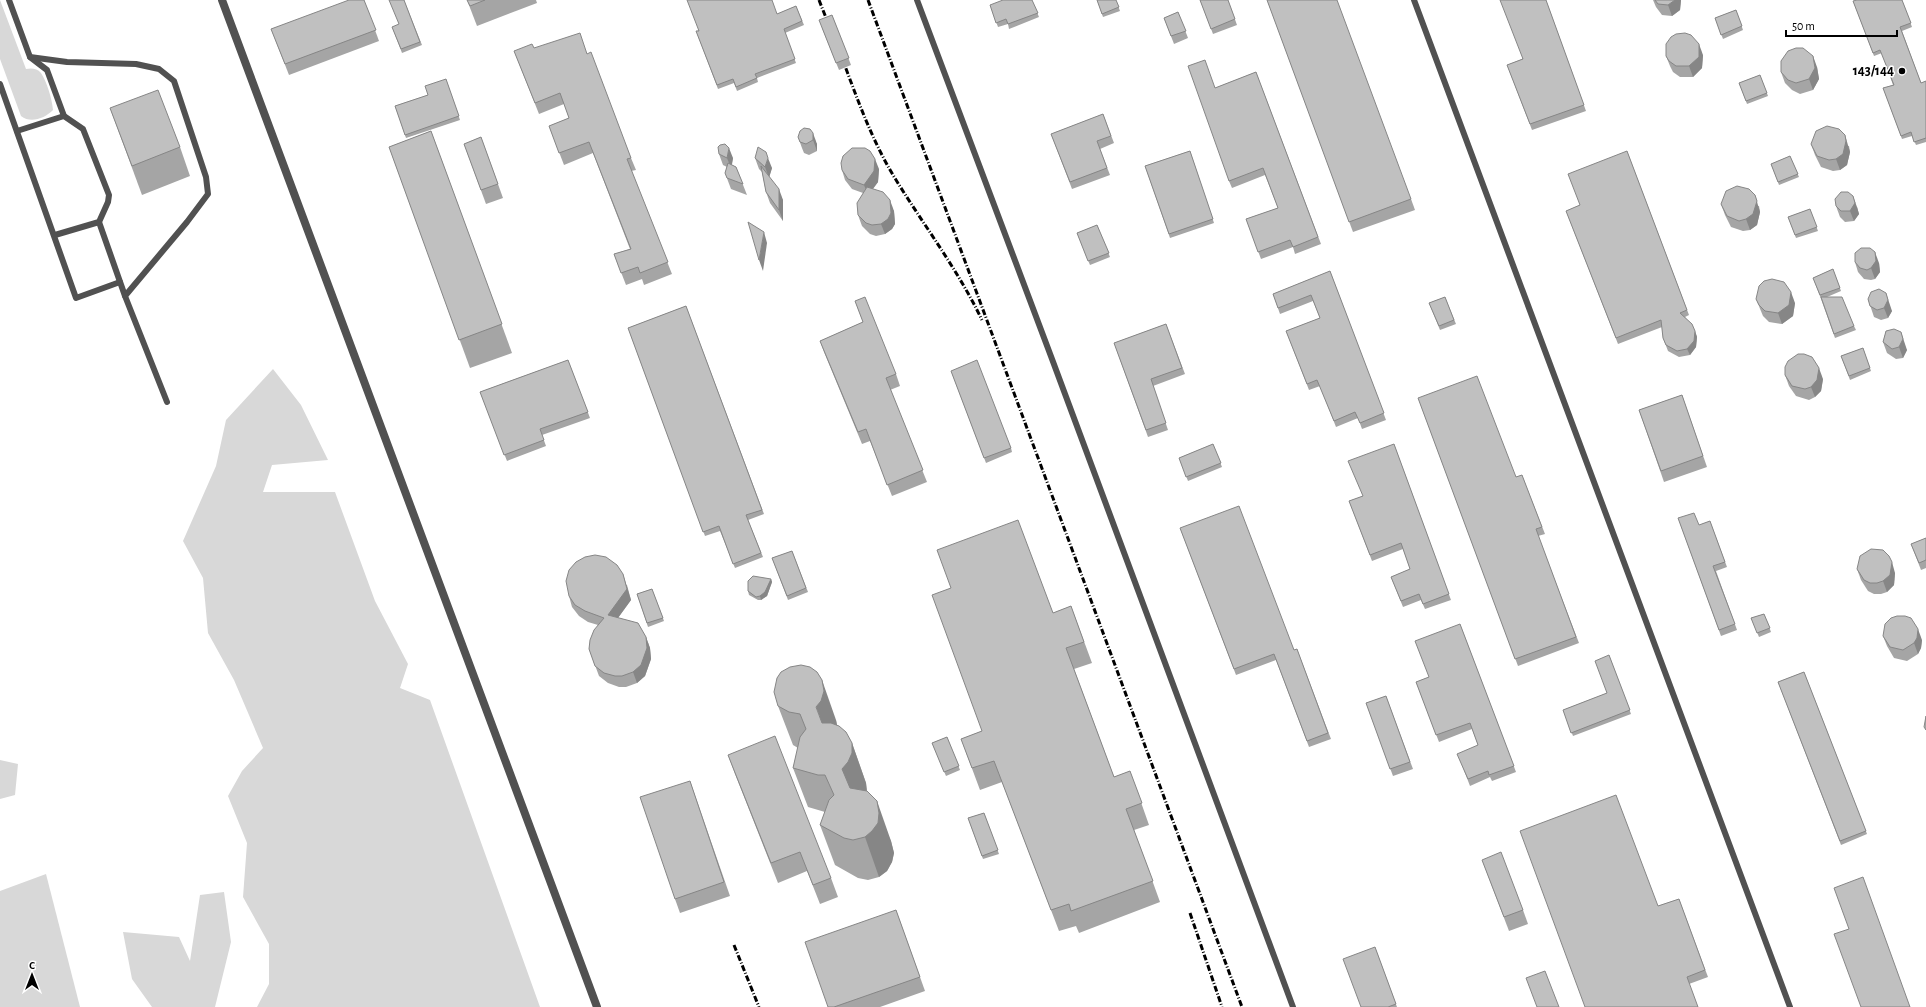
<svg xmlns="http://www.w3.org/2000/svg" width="1926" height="1007" viewBox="0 0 1926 1007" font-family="'Alegreya Sans',sans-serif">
<rect width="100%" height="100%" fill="#fff"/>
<g fill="#d8d8d8">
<path d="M0,0L26,69C31,68 37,68 41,73C47,82 52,99 53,110C45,118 31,124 21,116L0,59Z"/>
<path d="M273,369L301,405L328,460L272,465L263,492H335L375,601L408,664L400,688L430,700L540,1007H257L269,984V944L243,897L247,843L228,796L242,771L263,748L234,680L208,633L203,578L183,541L216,466L226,420Z"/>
<path d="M0,760L18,764L15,795L0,799Z"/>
<path d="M46,874L80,1007H0V891Z"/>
<path d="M224,892L231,942L215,1007H152L132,979L123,932L179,937L190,961L200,895Z"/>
</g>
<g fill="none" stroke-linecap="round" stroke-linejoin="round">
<g stroke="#515151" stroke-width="6">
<path d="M9,0L30,57L47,70L64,116L83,129L109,195L108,202L99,222L55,235"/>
<path d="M917,0L1052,359L1293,1007"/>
<path d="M1414,0L1790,1007"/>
<path d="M30,57L67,62L136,64L159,69L174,81L206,177L208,194L187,222L125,296L167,402"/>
<path d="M0,84L76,298L120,282"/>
<path d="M17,131L64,116"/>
<path d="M99,222L125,296"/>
</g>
<path stroke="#515151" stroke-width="8" d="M222,0L597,1007"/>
<g stroke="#000" stroke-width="3" stroke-dasharray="6 2 1 2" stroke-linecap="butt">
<path d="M819,0L830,28"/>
<path d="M868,0L1242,1007"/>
<path d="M842,58C857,98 871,138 893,175C922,223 957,268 982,320"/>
<path d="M1190,913L1222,1007"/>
<path d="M734,945L759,1007"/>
</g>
</g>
<g fill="#a5a5a5">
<path d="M364,0L379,41L289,75L271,29Z"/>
<path d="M404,0L422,45L402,53L392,27L399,25Z"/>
<path d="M467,0H536L537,3L477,26Z"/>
<path d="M1032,0L1039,17L1009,29L1008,24L998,27L990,5Z"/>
<path d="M1097,0H1116L1120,11L1103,17Z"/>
<path d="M1200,0H1228L1237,25L1213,34Z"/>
<path d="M1267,0L1411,199L1415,210L1353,232Z"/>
<path d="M1546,0L1586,111L1532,130L1507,65L1522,59Z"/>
<path d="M1653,0H1681L1680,10L1672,16L1662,15L1656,7Z"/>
<path d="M1902,0L1912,27L1902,31L1921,83L1926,81V142L1916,145L1912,136L1902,139L1883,88L1893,85L1882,53L1874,56L1853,1Z"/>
<path d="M796,6L804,25L785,33L796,63L757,78L758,82L737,91L734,83L718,89L696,31L777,14Z"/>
<path d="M1736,10L1743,30L1723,39L1715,18Z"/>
<path d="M1178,12L1188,38L1174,44L1164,18Z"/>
<path d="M832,15L851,65L839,70L822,28Z"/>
<path d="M534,48L587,54L631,158L636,170L631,171L672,274L644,285L642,279L626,285L614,254L630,249L593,153L564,165L549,126L569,118L564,104L539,114L514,51Z"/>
<path d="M1703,55L1702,68L1693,77H1680L1673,72L1670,66L1666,56Z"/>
<path d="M1817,67L1819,79L1813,90L1800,94L1792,90L1785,83L1781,72Z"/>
<path d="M1256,72L1321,244L1295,254L1293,247L1261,259L1246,219L1278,208L1265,175L1232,188L1229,181L1215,88Z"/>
<path d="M1760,75L1768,96L1747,104L1739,83Z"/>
<path d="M446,79L460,120L406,138L395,106L428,95Z"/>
<path d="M110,108L180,147L190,176L142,195Z"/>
<path d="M1103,114L1114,143L1100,149L1110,175L1072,189L1051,134Z"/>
<path d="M804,128L817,144V151L809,155L804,153L802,148L798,137Z"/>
<path d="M431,131L512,353L470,368L389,147Z"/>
<path d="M481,137L503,198L486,204L464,144Z"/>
<path d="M1811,144L1849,146L1850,152L1847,165L1840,170L1833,171L1821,167L1815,155Z"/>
<path d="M1190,151L1214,223L1170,238L1145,166Z"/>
<path d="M1627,151L1689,315L1685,317L1695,331L1697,337L1696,347L1690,355L1679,357L1668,351L1663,338L1662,327L1618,344L1566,211L1580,205Z"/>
<path d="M719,154L733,158L732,165L736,167L747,195L731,189L725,173L727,167L723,165Z"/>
<path d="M1790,156L1799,177L1779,185L1771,164Z"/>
<path d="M755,158L772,168L769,177L783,200V221L770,203L766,192L762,172L759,169Z"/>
<path d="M879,169L878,182L873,189L894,211L895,224L892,229L885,234L876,236L870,234L862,226L858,215L863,193L852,189L845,180L842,170Z"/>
<path d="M1721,204L1759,206L1760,212L1757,225L1750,230L1743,231L1731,227L1725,215Z"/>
<path d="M1836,206L1857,207L1859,214L1854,221L1845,222L1840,217Z"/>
<path d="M1810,209L1818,231L1796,238L1788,217Z"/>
<path d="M1097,225L1110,257L1090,265L1077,233Z"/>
<path d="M1855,262L1879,263L1880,272L1875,279L1871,280L1864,279L1858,272Z"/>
<path d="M1833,269L1841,291L1827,297L1854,326L1856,330L1835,338L1821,299L1813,278Z"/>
<path d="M1330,271L1386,420L1362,429L1358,418L1336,427L1320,386L1309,390L1286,331L1320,318L1313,301L1280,314L1273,294Z"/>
<path d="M1445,297L1456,324L1440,330L1429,303Z"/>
<path d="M1756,299L1795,303L1793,316L1782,324L1769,322L1763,316Z"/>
<path d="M1868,299L1892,311L1888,318L1881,320L1874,317Z"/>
<path d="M855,301L896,374L900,386L890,390L927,482L892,496L870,441L862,444L824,352L820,341L863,322Z"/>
<path d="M686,306L764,514L748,520L763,557L735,568L720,531L705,536L628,328Z"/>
<path d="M1166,324L1185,374L1153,386L1168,430L1148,437L1114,343Z"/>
<path d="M1886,331L1907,350L1903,358L1896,359L1887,353L1883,342Z"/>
<path d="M1863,348L1871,371L1850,380L1841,356Z"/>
<path d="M568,360L590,418L542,435L546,446L507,461L480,392Z"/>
<path d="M951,371L1011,448L1012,452L986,463Z"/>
<path d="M1785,375L1823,379L1821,391L1815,397L1809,400L1796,396L1789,386Z"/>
<path d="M1682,395L1707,467L1664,482L1639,410Z"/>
<path d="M1418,398L1516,477L1522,475L1545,534L1538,536L1579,643L1518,666Z"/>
<path d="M1213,444L1222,467L1188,481L1179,458Z"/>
<path d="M1394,444L1451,600L1425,609L1421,600L1403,607L1391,577L1410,569L1403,549L1372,561L1349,501L1363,496Z"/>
<path d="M1678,518L1699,525L1710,521L1727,567L1716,571L1737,630L1721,636Z"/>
<path d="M1180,528L1294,650L1297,649L1331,739L1309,747L1276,660L1236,675Z"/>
<path d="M1926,538V568L1921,570L1911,544Z"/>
<path d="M792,551L808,592L788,600L772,558Z"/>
<path d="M1857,569L1895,573L1894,585L1887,592L1881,594H1874L1868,591L1861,580Z"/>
<path d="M771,579L772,582L767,596L761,600H758L749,595L748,591Z"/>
<path d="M627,585L631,600L618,618L646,637L650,648L651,659L645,676L637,683L626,687H619L608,683L599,676L589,649L598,625L588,622L579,616L572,607L569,596Z"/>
<path d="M652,589L664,621L648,627L637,594Z"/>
<path d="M1071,606L1092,663L1074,669L1114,777L1130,771L1149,825L1134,830L1160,902L1079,933L1076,926L1059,931L1002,782L980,790L961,739L982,731L1053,613Z"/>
<path d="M1764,614L1771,632L1759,637L1751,618Z"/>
<path d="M1460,624L1516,772L1492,781L1490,777L1470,786L1460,760L1478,745L1472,729L1439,742L1416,682L1429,677Z"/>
<path d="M1883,636L1922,640L1921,648L1918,654L1907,661L1894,658L1887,646Z"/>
<path d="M1609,655L1631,714L1573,736L1563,710L1607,693Z"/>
<path d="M1804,672L1867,834L1841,845L1778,682Z"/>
<path d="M1386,696L1413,769L1393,776L1366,703Z"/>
<path d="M778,706L836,720L837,725L852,743L866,783L867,791L891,841L894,853L892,862L887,871L879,877L868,880L858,878L835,865L820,825L825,812L808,807L793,768L798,748L793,745Z"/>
<path d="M947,737L960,770L946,776L932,743Z"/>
<path d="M728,755L831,878L838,897L820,904L807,871L778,883L735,774Z"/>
<path d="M690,781L730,896L680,913L675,899Z"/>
<path d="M984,813L999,854L983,859L968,818Z"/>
<path d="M1482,860L1523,910L1528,924L1509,931Z"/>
<path d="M1679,899L1708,977L1689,984L1658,906Z"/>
<path d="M896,910L925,991L880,1007H828Z"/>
<path d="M1375,947L1397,1007H1361Z"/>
</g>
<g fill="#868686">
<path d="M1675,0H1681L1680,10L1672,16L1668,5Z"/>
<path d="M1699,44L1703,55L1702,68L1693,77L1689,66Z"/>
<path d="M1813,56L1817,67L1819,79L1813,90L1809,79Z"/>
<path d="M813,133L817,144V151L813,140Z"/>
<path d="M1845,135L1850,152L1847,165L1840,170L1836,159Z"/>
<path d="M729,148L733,158L731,168L727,158Z"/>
<path d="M768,158L772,168L769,178L765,167Z"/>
<path d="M875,159L879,169L878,182L868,195L864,185Z"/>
<path d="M779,189L783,200V221L779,210Z"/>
<path d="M1755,195L1760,212L1757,225L1750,230L1746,219Z"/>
<path d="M1853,196L1857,207L1859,214L1854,221L1850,211Z"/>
<path d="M890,200L894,211L895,224L892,229L885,234L881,224Z"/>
<path d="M764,232L767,243L763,271L759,260Z"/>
<path d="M1875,252L1879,263L1880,272L1875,279L1871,268Z"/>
<path d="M1791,292L1795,303L1793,316L1782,324L1778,313Z"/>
<path d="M1886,293L1892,311L1888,318L1884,308Z"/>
<path d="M1695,331L1697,337L1696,347L1690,355L1687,349Z"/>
<path d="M1901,332L1907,350L1903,358L1899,347Z"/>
<path d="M1819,368L1823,379L1821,391L1815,397L1811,387Z"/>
<path d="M1892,562L1895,573L1894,585L1887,592L1883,581Z"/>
<path d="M623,574L631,600L612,626L608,615Z"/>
<path d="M771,579L772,582L767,596L761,600L760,596Z"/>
<path d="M1918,629L1922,640L1921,648L1918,654L1914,643Z"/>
<path d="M646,637L650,648L651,659L645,676L637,683L633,672Z"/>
<path d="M822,680L836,720L838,731L831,747L816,707Z"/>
<path d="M852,743L866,783L867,793L856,808L842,769Z"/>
<path d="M877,801L891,841L894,853L892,862L887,871L879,877L865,837Z"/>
</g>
<g fill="#c0c0c0" stroke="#868686">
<path d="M349,0H364L376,30L285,64L271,29Z"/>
<path d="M389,0H404L420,42L401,49L392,27L399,24Z"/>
<path d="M467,0H485L470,6Z"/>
<path d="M687,0H772L777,14L796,6L802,21L784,29L795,59L755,74L757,78L736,87L733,79L717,85L696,31H699Z"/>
<path d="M1003,0H1032L1038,13L1008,24L1006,19L996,23L990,5Z"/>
<path d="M1097,0H1116L1119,7L1102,14Z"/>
<path d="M1200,0H1228L1235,19L1211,29Z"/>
<path d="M1267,0H1337L1411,199L1349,222Z"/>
<path d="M1500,0H1546L1584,105L1530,124L1507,65L1523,59Z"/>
<path d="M1655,0H1675L1668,5L1658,4Z"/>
<path d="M1857,0H1902L1911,23L1900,27L1921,83L1926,81V138L1914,142L1911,132L1901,136L1883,88L1894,85L1880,50L1873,53L1853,1Z"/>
<path d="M1736,10L1742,26L1721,35L1715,18Z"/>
<path d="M1178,12L1186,31L1171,36L1164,18Z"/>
<path d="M832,15L849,58L836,63L819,20Z"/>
<path d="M580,33L587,54L591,52L631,158L627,159L668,262L640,273L638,267L621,273L614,254L631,249L589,142L559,153L549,126L569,118L560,93L535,103L514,51L532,44L534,48Z"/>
<path d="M1685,33L1691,35L1699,44V57L1689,66H1676L1669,61L1666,56V44L1671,37L1676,34Z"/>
<path d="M1796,48H1803L1813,56L1815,68L1809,79L1796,83L1788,80L1781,72V61L1788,51Z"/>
<path d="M1205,60L1215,88L1256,72L1318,237L1293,247L1290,240L1258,252L1246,219L1278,208L1263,168L1229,181L1188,66Z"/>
<path d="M1760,75L1767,93L1746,101L1739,83Z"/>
<path d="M446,79L459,116L405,135L395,106L428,95L425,86Z"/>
<path d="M158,90L180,147L132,166L110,108Z"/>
<path d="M1103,114L1111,136L1097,141L1107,168L1070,182L1051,134Z"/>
<path d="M1827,126L1839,129L1845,135L1846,141L1843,154L1836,159L1829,160L1817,156L1811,144L1816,131Z"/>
<path d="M804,128L810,129L813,133V140L806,144L800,142L798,137L800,131Z"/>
<path d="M431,131L502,324L459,340L389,147Z"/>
<path d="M481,137L498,184L481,190L464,144Z"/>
<path d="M725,144L729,148L727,158L719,154L718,147L720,145Z"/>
<path d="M758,147L766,152L768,158L765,167L755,158Z"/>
<path d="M852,148H865L870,151L875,159L874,171L864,185L848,179L842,170L841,163L843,156Z"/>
<path d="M1190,151L1213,219L1169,234L1145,166Z"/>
<path d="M1627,151L1687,310L1680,313L1692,324L1695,331L1694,341L1687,349L1677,351L1666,345L1663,338L1661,320L1616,338L1566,211L1580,205L1568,174Z"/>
<path d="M1790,156L1798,174L1778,182L1771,164Z"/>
<path d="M728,163L736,167L743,184L727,178L725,173Z"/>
<path d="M761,166L779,189V210L766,192Z"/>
<path d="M1737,186L1749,189L1755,195L1757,201L1753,214L1746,219L1739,221L1727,216L1721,204L1726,191Z"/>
<path d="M867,187L883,192L890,200L891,213L888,219L881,224L872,225L866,223L858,215L857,203Z"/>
<path d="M1841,192H1848L1853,196L1855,203L1850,211H1841L1836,206L1835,199Z"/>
<path d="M1810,209L1817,227L1795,235L1788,217Z"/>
<path d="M748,222L764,232L759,260Z"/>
<path d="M1097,225L1109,253L1088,261L1077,233Z"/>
<path d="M1861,248H1870L1875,252L1876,261L1871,268L1867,270L1860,268L1855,262V253Z"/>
<path d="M1833,269L1840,288L1820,295L1813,278Z"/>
<path d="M1330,271L1384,413L1360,423L1355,412L1334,421L1317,380L1307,384L1286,331L1320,318L1311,295L1278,308L1273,294Z"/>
<path d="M1772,279L1784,282L1791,292L1789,305L1778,313L1765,311L1759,305L1756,299L1759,286L1764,281Z"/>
<path d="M1879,289L1886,293L1888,300L1884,308L1877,310L1870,306L1868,299L1871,292Z"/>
<path d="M865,297L896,374L886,378L923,470L887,485L866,429L858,432L820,341L863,322L855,301Z"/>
<path d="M1445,297L1454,320L1439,326L1429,303Z"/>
<path d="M1821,297H1842L1854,326L1834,334Z"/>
<path d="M686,306L762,510L746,515L761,553L733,564L719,526L703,532L628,328Z"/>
<path d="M1166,324L1182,368L1151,379L1166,423L1146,430L1114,343Z"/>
<path d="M1894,329L1901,332L1903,339L1899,347L1892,349L1883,342L1886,331Z"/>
<path d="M1863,348L1870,368L1849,376L1841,356Z"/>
<path d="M1798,354H1804L1812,357L1819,368L1817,380L1811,387L1805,389L1792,386L1785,375V367L1788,361Z"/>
<path d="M568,360L588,412L540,429L544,440L504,455L480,392Z"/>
<path d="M977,360L1011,448L984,458L951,371Z"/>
<path d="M1477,376L1516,477L1522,475L1542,527L1536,529L1576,637L1515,659L1418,398Z"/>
<path d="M1682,395L1703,456L1661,471L1639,410Z"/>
<path d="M1213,444L1221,463L1186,477L1179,458Z"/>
<path d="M1394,444L1449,594L1423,604L1419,594L1401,601L1391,577L1410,569L1401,543L1370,555L1349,501L1363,496L1348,461Z"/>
<path d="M1239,506L1294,650L1297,649L1328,733L1307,741L1274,654L1234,669L1180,528Z"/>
<path d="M1694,513L1699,525L1710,521L1725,562L1713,566L1735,624L1719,630L1678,518Z"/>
<path d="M1018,520L1053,613L1071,606L1084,642L1066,648L1114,777L1130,771L1142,803L1126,809L1153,881L1071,911L1069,904L1051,910L994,761L972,768L961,739L982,731L932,595L951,588L937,550Z"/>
<path d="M1926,538V560L1919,563L1911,544Z"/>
<path d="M1871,549L1883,550L1889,556L1892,562L1890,575L1883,581L1877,583H1870L1864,580L1857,569L1860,556Z"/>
<path d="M792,551L806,588L787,596L772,558Z"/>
<path d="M595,555L606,557L617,565L623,574L627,589L608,615L638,623L646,637L647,648L641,665L633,672L622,676H615L604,673L595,666L589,649L590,640L594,630L604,618L585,611L575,605L569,596L566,581L569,570L576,562L585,557Z"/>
<path d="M753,576L771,579L765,592L760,596L756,597L748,591V581Z"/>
<path d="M652,589L663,618L647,623L637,594Z"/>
<path d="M1764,614L1770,628L1757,633L1751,618Z"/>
<path d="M1897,616H1905L1911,618L1918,629L1917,638L1914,643L1903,650L1890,647L1883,636L1885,624L1891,618Z"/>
<path d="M1460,624L1514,766L1489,775L1488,771L1468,779L1457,754L1478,745L1470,723L1436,735L1416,682L1429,677L1415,641Z"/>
<path d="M1609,655L1630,710L1571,733L1563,710L1607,693L1595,661Z"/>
<path d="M801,665L810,667L817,672L822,680L824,691L821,701L816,707L822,723H831L839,726L846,732L852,743V753L848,762L842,769L850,788L867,791L877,801L879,813L878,823L872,831L865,837L853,840L844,838L820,825L829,800L834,795L825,775H818L793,768L800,737L806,729L800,714L789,712L778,706L774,692L777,678L781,672L790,667Z"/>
<path d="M1804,672L1866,831L1840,841L1778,682Z"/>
<path d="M1386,696L1410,762L1390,769L1366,703Z"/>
<path d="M1926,716V730L1924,727Z"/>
<path d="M775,736L831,878L813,885L800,852L771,863L728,755Z"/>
<path d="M947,737L959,766L944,772L932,743Z"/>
<path d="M690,781L724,882L675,899L640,797Z"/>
<path d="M1616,795L1658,906L1679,899L1705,970L1687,977L1698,1007H1585L1520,831Z"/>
<path d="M984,813L998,850L982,856L968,818Z"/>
<path d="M1501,852L1523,910L1504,917L1482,860Z"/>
<path d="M1863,877L1910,1007H1861L1834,934L1849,929L1834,888Z"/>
<path d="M896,910L920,977L834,1007H828L805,942Z"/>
<path d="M1375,947L1396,1004L1388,1007H1361L1343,959Z"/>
<path d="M1545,971L1559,1007H1537L1526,978Z"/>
</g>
<circle fill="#000" stroke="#fff" stroke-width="1.5" cx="1902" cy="71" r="4"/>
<g text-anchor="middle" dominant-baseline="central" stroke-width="3" stroke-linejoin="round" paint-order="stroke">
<g font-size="14" font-weight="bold" fill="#000" stroke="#fff" text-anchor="end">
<text x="1894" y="71">143/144</text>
</g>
</g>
<g transform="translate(32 975)" stroke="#ffffff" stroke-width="3" paint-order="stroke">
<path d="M0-3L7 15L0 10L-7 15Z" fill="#000000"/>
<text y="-6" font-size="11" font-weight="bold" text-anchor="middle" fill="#000000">С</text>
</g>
<path d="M1786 30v6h111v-6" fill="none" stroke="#000000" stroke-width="2"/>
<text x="1792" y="30" font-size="12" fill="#000000" stroke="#ffffff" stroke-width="3" paint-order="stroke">50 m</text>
</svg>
